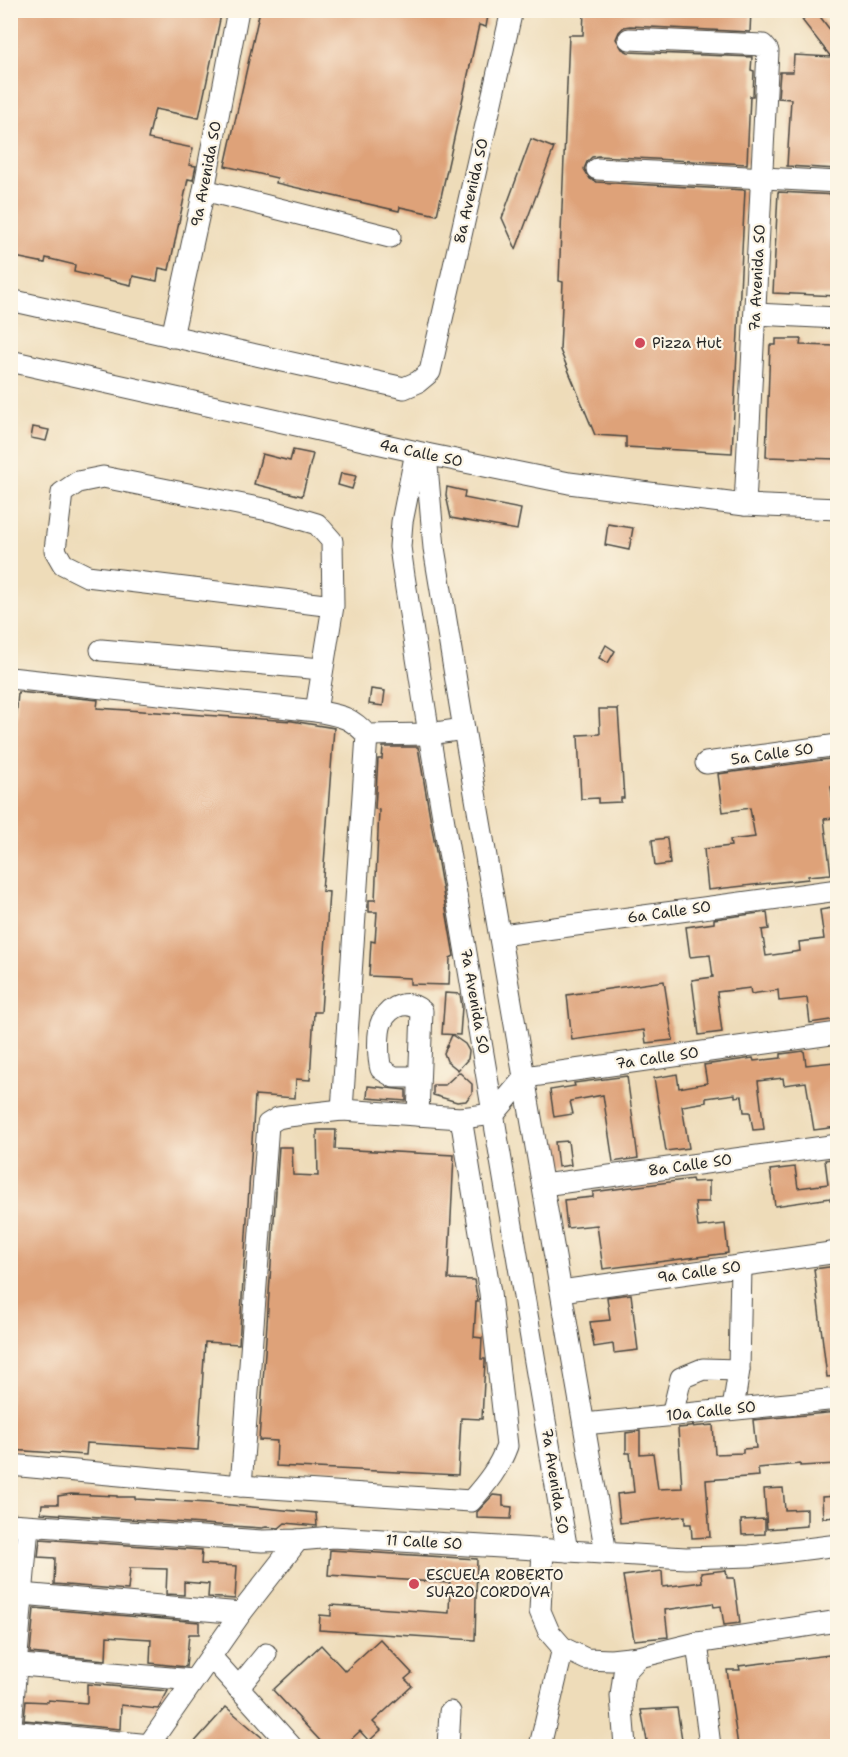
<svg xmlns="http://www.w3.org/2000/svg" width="848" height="1757" viewBox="0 0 848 1757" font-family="'Shantell Sans',sans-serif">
<rect width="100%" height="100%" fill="#fcf5e5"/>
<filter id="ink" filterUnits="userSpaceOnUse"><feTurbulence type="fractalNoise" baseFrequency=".0167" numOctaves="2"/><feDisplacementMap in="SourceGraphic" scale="12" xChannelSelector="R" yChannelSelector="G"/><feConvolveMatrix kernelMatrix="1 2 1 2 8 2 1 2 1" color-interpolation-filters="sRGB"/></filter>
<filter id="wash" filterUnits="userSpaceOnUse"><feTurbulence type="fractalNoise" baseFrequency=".008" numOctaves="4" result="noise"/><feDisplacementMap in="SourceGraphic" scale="24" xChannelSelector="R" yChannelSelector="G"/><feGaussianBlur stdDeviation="1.35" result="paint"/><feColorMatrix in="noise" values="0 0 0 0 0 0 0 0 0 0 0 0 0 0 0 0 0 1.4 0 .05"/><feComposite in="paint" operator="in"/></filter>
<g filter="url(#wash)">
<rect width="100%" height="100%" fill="#eedcb9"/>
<g id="blocks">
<g fill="#dea279">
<path d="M10,10H222L199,118L155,109L148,139L193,148L189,165L196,166L193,180L188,179L169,270L159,268L157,281L133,276L131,285L74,272L75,265L46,258L45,263L10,256Z"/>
<path d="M260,10H489L486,27L479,25L437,215L400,207L399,211L276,183L277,178L225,166Z"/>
<path d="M584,10H751L750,32L630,26L624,27L619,32L616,39L622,49L628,52L752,57L751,70L754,71L753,96H750L747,164L598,156L592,157L587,162L584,169L590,179L596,182L745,190L732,453L626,447V437L595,435L560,350L563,282L559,281L569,35H583Z"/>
<path d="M815,10L837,39V169L787,166L791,99L778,98L780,72H793L794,55L831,57L802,20Z"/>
<path d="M531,139L554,148L516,249L502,218Z"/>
<path d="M778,192L837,195V296L773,293Z"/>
<path d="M776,339H801L800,345L837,346V459L766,457L770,345H776Z"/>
<path d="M33,427L49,430L46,441L31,438Z"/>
<path d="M293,450L313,454L302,496L254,484L262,454L290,461Z"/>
<path d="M341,473L356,476L352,489L338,485Z"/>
<path d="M447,487L465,491L464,498L521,509L517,530L451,518L446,495Z"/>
<path d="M608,524L633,528L629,550L605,545Z"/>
<path d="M606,645L615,651L608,663L599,658Z"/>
<path d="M371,689L385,691L383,706L369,704Z"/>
<path d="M18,692L98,700L97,708L292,721L334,728L322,891L329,892L321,1012H314L310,1080L296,1079L295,1098L255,1095L239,1344L205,1342L198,1450L87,1443L86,1455L10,1450V802Z"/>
<path d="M599,709H618L624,798H621V802L598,803V798L581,799L578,735L600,734Z"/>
<path d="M383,747H418L454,956L450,958L449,985L410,984V978L369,976L371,941L375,942L377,912H369V900H375L379,810L375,809L378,759H382Z"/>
<path d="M837,758V787H831L835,818L824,819L831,874L808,876V879L708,890L704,849L731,846L730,840L755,837L750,808L723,812L718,774Z"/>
<path d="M667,838L670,864L655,866L652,840Z"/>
<path d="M837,907V1019L810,1023L807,998L779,1001L778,990L751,994L750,988L717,992L722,1032L699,1035L692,980L713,977L710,955L690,957L686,927L714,923V919L767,912L769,929L762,930L766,956L800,951L799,942L824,939L820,910Z"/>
<path d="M664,981L673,1040L646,1043L644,1030L572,1040L567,995Z"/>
<path d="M445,993L460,994L462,1007L460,1035L442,1034Z"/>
<path d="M452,1035L465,1044L469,1051L468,1059L458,1070L447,1061L444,1053Z"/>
<path d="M804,1051L806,1065L834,1062L837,1094V1127L814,1130L806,1082L784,1085L783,1078L758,1081L764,1129L753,1130L750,1112H744L742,1096L735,1097V1094L706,1098V1102L682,1106L689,1148L666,1151L654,1078L677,1074L679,1088L707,1083L704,1065L753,1058L754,1061L781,1058V1054Z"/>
<path d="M459,1072L472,1084V1093L466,1101L457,1102L433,1095V1085H445Z"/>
<path d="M627,1076L638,1158L613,1162L603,1095L570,1101L573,1114L554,1117L550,1090L575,1086L574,1083Z"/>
<path d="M368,1086L406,1090V1101L367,1098Z"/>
<path d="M317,1130H336L335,1149L454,1155L448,1279L474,1280L478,1302H476L474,1337L482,1338L481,1359H485V1362L482,1419L461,1418L458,1475L276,1466L277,1441L259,1440L279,1147H292L293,1175L318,1176Z"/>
<path d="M568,1141L571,1165L558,1167L555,1142Z"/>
<path d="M837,1158V1199L830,1200V1198L775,1206L770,1170L795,1167L798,1188L828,1184L825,1160Z"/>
<path d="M692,1179L693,1182L709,1181V1202H695L698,1227L725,1224L728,1253L603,1269L597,1225L567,1228L564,1200L593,1197V1192Z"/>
<path d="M836,1266L837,1283V1376L827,1377L814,1269Z"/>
<path d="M631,1294L638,1350L614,1353L613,1344L594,1347L590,1322L610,1320L607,1297Z"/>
<path d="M837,1412V1464L800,1466V1464L758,1468L759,1476L706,1480L710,1537L692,1538L691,1524H685V1516L620,1523L617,1494L634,1492L630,1453H626V1433L640,1431V1454L653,1453L658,1489L682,1488L678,1428L713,1425L715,1454L743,1453V1449L756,1448L753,1420Z"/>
<path d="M783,1488L785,1510L807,1509V1526L767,1529L764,1489Z"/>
<path d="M71,1494L117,1496V1497H135V1499L209,1503L316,1513L317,1526L285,1523L279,1528L266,1527L262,1528L41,1513L42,1504H58V1496Z"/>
<path d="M493,1495L503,1496V1506L512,1507L511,1519L477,1518V1512Z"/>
<path d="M837,1496V1517L823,1518L822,1497Z"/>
<path d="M765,1519V1534L742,1535L741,1520Z"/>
<path d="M40,1539L202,1550L201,1564L237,1566L235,1599L208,1597L209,1584L184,1582V1595L166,1594L167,1569L130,1568L128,1590L54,1584L55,1558L38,1557Z"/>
<path d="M330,1550L477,1559L475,1640L319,1630L320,1615L331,1616V1605L449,1613L450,1583L328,1575Z"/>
<path d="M726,1570L727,1578H734L740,1623L724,1625L721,1606L714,1607L713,1603L665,1610L668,1637L634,1640L623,1576L662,1571L663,1587L702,1582L701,1573Z"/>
<path d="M34,1608L199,1622V1634H189L186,1667L150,1663L151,1639L134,1638L107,1636L106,1660L30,1653Z"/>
<path d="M380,1639L412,1673L405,1679L412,1686L373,1722L381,1730L369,1741L360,1731L344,1746H325L273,1690L321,1645L345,1671Z"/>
<path d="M837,1654V1746H738L727,1670H740L739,1666Z"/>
<path d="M87,1684L168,1691L158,1709L121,1705L120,1729L24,1720L26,1701L48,1702V1700L87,1703Z"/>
<path d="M226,1707L272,1746H191Z"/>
<path d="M677,1708L683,1746H648L641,1710Z"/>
</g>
</g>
</g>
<g filter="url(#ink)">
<use href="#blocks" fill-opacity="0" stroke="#484640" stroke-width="1.5"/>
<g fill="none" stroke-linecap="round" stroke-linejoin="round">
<defs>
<g id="minor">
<path d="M629,39L763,45L768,51L745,505"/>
<path d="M597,169L838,182"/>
<path d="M204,190L390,237"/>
<path d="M10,300L404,388L418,382L430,372L512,10"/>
<path d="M755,314L838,318"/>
<path d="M172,337L204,190L238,10"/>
<path d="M10,361L426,454L569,483L745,505L838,509"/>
<path d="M416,452L402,522L400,547L404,576L429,734L567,1551"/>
<path d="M426,454L434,548L464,729L606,1553"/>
<path d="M101,650L322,669"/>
<path d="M10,678L316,711C340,716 350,716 367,735L342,1110"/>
<path d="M316,711L333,606L332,541L317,524L273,511L103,477L78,482L62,493L55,550L63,564L87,576L333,606"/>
<path d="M367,735L429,734L464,729"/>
<path d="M706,763L838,745"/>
<path d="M501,935L838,890"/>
<path d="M418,1115L422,1011C408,999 391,1005 382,1021C377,1031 378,1059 381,1069L394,1077H419"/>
<path d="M543,1185L838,1145"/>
<path d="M561,1291L838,1252"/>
<path d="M733,1409L739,1370L741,1266"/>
<path d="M672,1415L681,1378L703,1369L739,1370"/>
<path d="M584,1424L838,1399"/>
<path d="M10,1465L241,1486L268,1124L278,1118L288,1116L342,1110L461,1118L494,1114L525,1077L838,1033"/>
<path d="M241,1486L471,1501C487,1483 499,1468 507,1446L490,1293L461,1118"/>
<path d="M10,1524L262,1541L298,1540L333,1537L686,1558L750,1556L838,1545"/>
<path d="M10,1593L241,1613"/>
<path d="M697,1643L710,1746"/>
<path d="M563,1648L586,1659L611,1660L639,1657"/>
<path d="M211,1657L291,1746"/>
<path d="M10,1664L193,1680"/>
<path d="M238,1688L266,1654"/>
<path d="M10,1731L150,1745"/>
<path d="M10,1737L28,1526"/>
<path d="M148,1746L241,1613L298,1540"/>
<path d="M448,1746L450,1712"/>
<path d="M540,1746L563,1648L549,1632L540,1611L543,1549"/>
<path d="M625,1746L621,1696L624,1673L639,1657L697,1643L838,1621"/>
</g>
</defs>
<use href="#minor" stroke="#484640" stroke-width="23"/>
<use href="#minor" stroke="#fff" stroke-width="21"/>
</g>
</g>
<g fill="#d1495b" stroke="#fcf5e5" stroke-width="2">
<circle cx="640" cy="343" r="6"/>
<circle cx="414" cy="1584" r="6"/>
</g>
<g text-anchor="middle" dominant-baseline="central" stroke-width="4.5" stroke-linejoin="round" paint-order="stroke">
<g font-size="15" fill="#2b2b2b" stroke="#fcf5e5">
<text transform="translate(206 174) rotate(-79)">9a Avenida SO</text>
<text transform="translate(471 191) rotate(-77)">8a Avenida SO</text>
<text transform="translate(757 278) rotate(-87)">7a Avenida SO</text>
<text transform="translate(421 453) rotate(12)">4a Calle SO</text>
<text transform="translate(772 754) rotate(-8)">5a Calle SO</text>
<text transform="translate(669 912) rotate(-8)">6a Calle SO</text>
<text transform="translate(475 1001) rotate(80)">7a Avenida SO</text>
<text transform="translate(657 1058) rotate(-8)">7a Calle SO</text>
<text transform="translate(690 1165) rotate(-8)">8a Calle SO</text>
<text transform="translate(699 1272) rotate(-8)">9a Calle SO</text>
<text transform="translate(711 1411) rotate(-6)">10a Calle SO</text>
<text transform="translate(555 1481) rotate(81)">7a Avenida SO</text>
<text transform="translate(424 1542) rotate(3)">11 Calle SO</text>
</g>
<g font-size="15" fill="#2b2b2b" stroke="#fcf5e5" text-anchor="start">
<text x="652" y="343">Pizza Hut</text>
<text x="426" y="1575">ESCUELA ROBERTO<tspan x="426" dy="17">SUAZO CORDOVA</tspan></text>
</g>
</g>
<rect width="848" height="1757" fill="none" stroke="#fcf5e5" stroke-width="36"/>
</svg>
